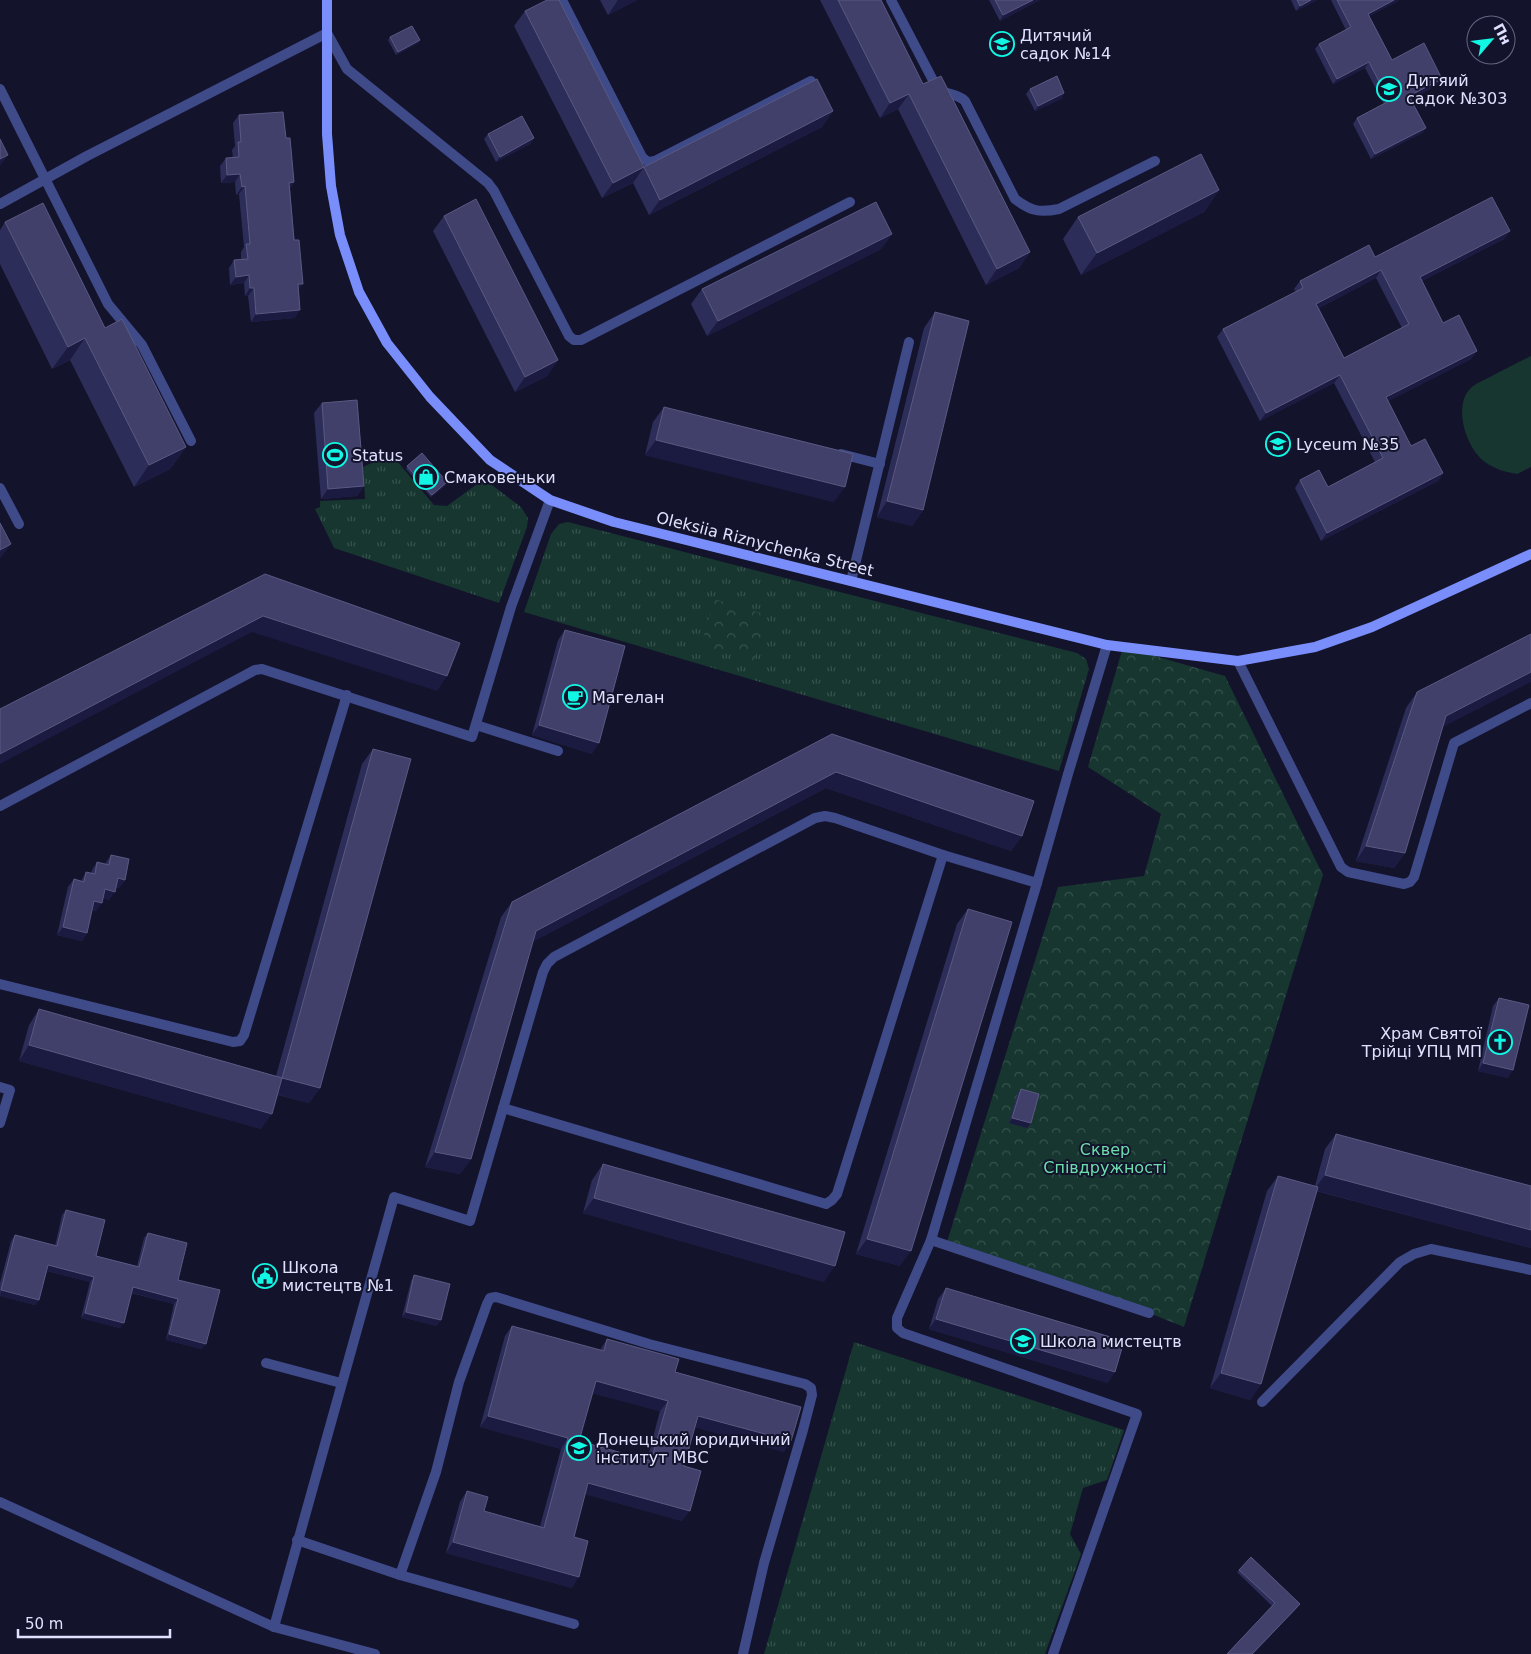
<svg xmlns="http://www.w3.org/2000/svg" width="1531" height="1654" viewBox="0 0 1531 1654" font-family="'DejaVu Sans',sans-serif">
<defs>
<pattern id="grass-tufts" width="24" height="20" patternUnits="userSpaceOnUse" patternTransform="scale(1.25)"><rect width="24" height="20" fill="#16362f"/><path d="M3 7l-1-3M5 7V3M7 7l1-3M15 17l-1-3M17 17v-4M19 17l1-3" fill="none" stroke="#37534e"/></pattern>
<pattern id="park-crowns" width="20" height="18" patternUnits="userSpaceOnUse" patternTransform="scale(1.25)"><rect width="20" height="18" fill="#16362f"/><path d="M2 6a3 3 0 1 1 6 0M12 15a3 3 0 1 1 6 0" fill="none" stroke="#37534e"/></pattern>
</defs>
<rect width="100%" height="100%" fill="#13132c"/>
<g fill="url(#grass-tufts)">
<path d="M391,454L434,505L447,506L484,479L521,507L528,518L527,527L499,603L334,548L315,509L320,507V501L365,499L363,467Z"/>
<path d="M568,522L1077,653L1086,659L1089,669L1059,771L524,612L551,534L559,524Z"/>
<path d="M854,1342L1124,1430L1107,1480L1083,1488L1070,1534L1081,1554L1045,1654H764Z"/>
</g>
<g fill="url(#park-crowns)">
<path d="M714,599L767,615L754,661L701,646Z"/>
<path d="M1123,647L1225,676L1323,875L1184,1327L1149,1313L946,1245L1058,887L1144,876L1161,814L1088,767Z"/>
</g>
<path fill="#16362f" d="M1531,356V467L1517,474C1506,472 1494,469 1485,462C1466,449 1451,403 1473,386C1477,383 1484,380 1490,377C1503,370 1517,363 1531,356Z"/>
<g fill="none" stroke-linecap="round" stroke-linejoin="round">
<g stroke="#3f4a89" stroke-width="10">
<path d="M562,0L642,157L648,162L655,161L811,81"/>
<path d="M891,0L937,88C945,95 957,93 965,101L1015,199C1031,211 1039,213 1059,209L1155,161"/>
<path d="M0,89L108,304L142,345L191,441"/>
<path d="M0,204L87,156L327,33L347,69L488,183L494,191L569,336L574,340H581L850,202"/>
<path d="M841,454L880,464"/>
<path d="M0,488L19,524"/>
<path d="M851,581L909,342"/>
<path d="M1238,661L1341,867L1348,872L1404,884L1410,882L1414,877L1454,743L1531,703"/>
<path d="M476,725L558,751"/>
<path d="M0,806L255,670L262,669L472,737L511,607L550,500"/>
<path d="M0,984L233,1042L240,1041L244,1035L347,695"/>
<path d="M0,1087L10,1090L0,1123"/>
<path d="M503,1108L826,1204L832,1200L837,1194L943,855"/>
<path d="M931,1240L1037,883"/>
<path d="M266,1363L341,1383"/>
<path d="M1262,1402L1400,1262L1414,1254L1431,1249L1531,1270"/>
<path d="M297,1540L400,1575L574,1624"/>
<path d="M400,1575L436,1472L459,1382L487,1304L490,1298L496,1297L649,1344L805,1384L811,1388L812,1395L803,1430L764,1563L743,1654"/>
<path d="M274,1627L394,1197L470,1221L543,972L547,964L554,957L815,818L825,816L835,818L943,855L1037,883L1068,774L1107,645"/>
<path d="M1053,1654L1137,1414L903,1333L897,1328V1318L931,1240L1149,1313"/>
</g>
<path stroke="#3f4a89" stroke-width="10" d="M0,1502L274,1627L375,1654"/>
<path stroke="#798efb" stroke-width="10" d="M327,0V134L331,186L340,235L359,292L387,343L430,397L490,460L550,500L614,522L1107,645L1238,661L1315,647L1372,627L1531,554"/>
</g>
<g fill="#2d2d59" fill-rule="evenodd">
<path d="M600,0H637L608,15Z"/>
<path d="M820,0H881L923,84L1030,252L1019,268L986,285L898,109L880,118Z"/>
<path d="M989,0H1040L1000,21Z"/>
<path d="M1291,0H1317L1296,11Z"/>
<path d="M1331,0H1398L1396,2L1369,16L1392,60L1442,79L1439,84L1411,99L1426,128L1422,133L1371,159L1353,124L1357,118L1384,104L1365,68L1333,84L1315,49L1319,44L1346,30Z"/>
<path d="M525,11L644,167L833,111L822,127L649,215L633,183L602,198L514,26Z"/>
<path d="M390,37L420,40L418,43L396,55L388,40Z"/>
<path d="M1030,89L1064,93L1061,99L1035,111L1026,94Z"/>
<path d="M239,115L286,138L294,182L290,188L299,290L295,318L251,322L248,296H245L244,283L230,285L229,268L234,260L241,259V252L244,247L239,194L236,195L235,182L221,183L220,166L226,158H233L232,150L235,146L233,123Z"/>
<path d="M488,134L534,138L530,144L496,162L484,139Z"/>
<path d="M1219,190L1204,212L1081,275L1063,239L1078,217Z"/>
<path d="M444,216L558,360L547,376L515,392L433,231Z"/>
<path d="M5,222L105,328L186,447L170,469L134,487L70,360L52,369L0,264V230Z"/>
<path d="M1510,231L1504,239L1422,281L1443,323L1477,351L1471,359L1388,401L1411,446L1443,473L1438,481L1321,541L1295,488L1300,480L1328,487L1375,462L1334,383L1260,421L1217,337L1223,329L1296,292L1294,289L1300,281L1375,257ZM1376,278L1402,328L1344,358L1319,308Z"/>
<path d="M892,234L881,249L707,336L691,304L702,289Z"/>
<path d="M935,312L923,510L912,526L877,517L924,328Z"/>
<path d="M322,403L364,486L357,496L321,499L314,413Z"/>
<path d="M664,407L834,502L645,455L653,422Z"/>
<path d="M407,466L447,482L446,485L431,497L406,469Z"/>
<path d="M565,630L592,754L532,735L558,640Z"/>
<path d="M1417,692L1442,727L1405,853L1394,868L1356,861L1406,708Z"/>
<path d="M832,734L1022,836L1011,851L826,788L532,942L471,1159L460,1174L425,1167L501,917L512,902Z"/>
<path d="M373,749L320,1088L309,1103L278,1095L261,1129L19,1061L29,1025L39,1009L276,1076L362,764Z"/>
<path d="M111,855L125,880L119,888L116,887L109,900L103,898L96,911L92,910L87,933L82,941L57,935L68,887L74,879L81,881L86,872L91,873L92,870L97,862L105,864Z"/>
<path d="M968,909L900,1266L856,1254L957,924Z"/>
<path d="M1499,998L1508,1078L1478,1071L1493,1006Z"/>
<path d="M1021,1089L1031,1123L1027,1128L1009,1123L1017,1094Z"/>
<path d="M1336,1134L1531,1186V1248L1316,1191L1261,1384L1250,1400L1210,1388L1267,1191L1278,1176L1315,1186L1325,1149Z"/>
<path d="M603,1164L824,1282L583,1213L592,1180Z"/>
<path d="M66,1210L96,1256L137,1266L144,1238L148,1233L178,1280L202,1349L166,1340L174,1304L131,1293L120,1328L81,1318L90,1282L47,1271L39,1300L35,1305L0,1296V1283L11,1241L15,1235L55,1246L62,1215Z"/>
<path d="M414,1275L437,1326L402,1317L411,1281Z"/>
<path d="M946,1288L1108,1383L929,1329L938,1299Z"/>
<path d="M512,1326L600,1350L607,1339L675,1372L784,1452L695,1427L684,1466L682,1521L585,1494L574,1537L572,1588L446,1553L460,1502L467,1491L484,1511L540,1526L561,1449L480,1427L505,1336ZM592,1393L660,1411L647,1460L579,1441Z"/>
<path d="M1239,1570L1298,1607L1253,1654H1227L1272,1606L1237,1572Z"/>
</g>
<g fill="#1b1a40">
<path d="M618,0H637L608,15Z"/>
<path d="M1033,0H1040L1000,21L1003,15Z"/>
<path d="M1311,0H1317L1296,11L1300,6Z"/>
<path d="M1394,0H1398L1396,2L1364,19L1368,14Z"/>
<path d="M420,40L418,43L396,55L398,52Z"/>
<path d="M1369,62L1365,68L1333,84L1337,79Z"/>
<path d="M1442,79L1439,84L1406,101L1409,96Z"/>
<path d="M1064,93L1061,99L1035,111L1038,106Z"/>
<path d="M909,94L898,109L880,118L890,103Z"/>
<path d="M833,111L822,127L649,215L660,200Z"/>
<path d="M1426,128L1422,133L1371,159L1375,154Z"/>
<path d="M534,138L530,144L496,162L500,157Z"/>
<path d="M8,155L0,166V159Z"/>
<path d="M644,167L633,183L602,198L613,183Z"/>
<path d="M240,174L235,182L221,183L227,175Z"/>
<path d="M294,182L288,190L289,183Z"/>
<path d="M245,186L239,194L236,195L242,187Z"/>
<path d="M1219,190L1204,212L1081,275L1097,253Z"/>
<path d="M1510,231L1504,239L1414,285L1420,277Z"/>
<path d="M892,234L881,249L707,336L718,321Z"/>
<path d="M1030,252L1019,268L986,285L997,269Z"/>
<path d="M1381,270L1376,278L1311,312L1316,304Z"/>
<path d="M249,275L244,283L230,285L236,277Z"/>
<path d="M298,284H303L297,292Z"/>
<path d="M250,288H254L248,296H245Z"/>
<path d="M300,310L295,318L251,322L256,314Z"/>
<path d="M85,338L70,360L52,369L68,347Z"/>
<path d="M1477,351L1471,359L1380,405L1386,397Z"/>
<path d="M558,360L547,376L515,392L525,377Z"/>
<path d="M1340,375L1334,383L1260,421L1266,413Z"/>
<path d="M656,440L845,487L834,502L645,455Z"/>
<path d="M186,447L170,469L134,487L149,465Z"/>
<path d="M1443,473L1438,481L1321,541L1327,533Z"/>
<path d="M447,482L446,485L431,497L432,495Z"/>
<path d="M364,486L357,496L321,499L328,489Z"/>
<path d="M887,501L923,510L912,526L877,517Z"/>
<path d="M11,544L0,559V550Z"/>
<path d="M263,616L447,676L437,691L252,632L0,764V754Z"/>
<path d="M1531,672V682L1435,731L1446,716Z"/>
<path d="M539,725L599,743L592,754L532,735Z"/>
<path d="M836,772L1022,836L1011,851L826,788L525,946L536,931Z"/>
<path d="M1366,846L1405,853L1394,868L1356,861Z"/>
<path d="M118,878L125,880L119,888L112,886Z"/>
<path d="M105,889L115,892L109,900L99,897Z"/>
<path d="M94,901L102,903L96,911L89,909Z"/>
<path d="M63,927L87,933L82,941L57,935Z"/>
<path d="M29,1045L272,1114L261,1129L19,1061Z"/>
<path d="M1483,1063L1513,1070L1508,1078L1478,1071Z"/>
<path d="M282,1078L320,1088L309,1103L272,1093Z"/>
<path d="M1012,1118L1031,1123L1027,1128L1009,1123Z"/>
<path d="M435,1152L471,1159L460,1174L425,1167Z"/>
<path d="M1325,1175L1531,1230V1248L1314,1190Z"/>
<path d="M594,1198L835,1266L824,1282L583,1213Z"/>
<path d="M867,1239L911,1251L900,1266L856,1254Z"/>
<path d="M48,1265L94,1277L90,1282L44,1270Z"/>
<path d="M133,1287L178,1299L174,1304L129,1292Z"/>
<path d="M1,1290L39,1300L35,1305L0,1296Z"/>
<path d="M406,1312L441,1320L437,1326L402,1317Z"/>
<path d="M85,1313L124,1323L120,1328L81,1318Z"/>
<path d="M936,1319L1115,1372L1108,1383L929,1329Z"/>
<path d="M169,1334L206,1344L202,1349L166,1340Z"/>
<path d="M1221,1373L1261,1384L1250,1400L1210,1388Z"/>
<path d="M596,1381L668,1401L660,1411L588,1392Z"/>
<path d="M488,1416L568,1438L561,1449L480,1427Z"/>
<path d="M698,1416L791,1441L784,1452L690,1426Z"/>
<path d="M588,1483L690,1511L682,1521L581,1493Z"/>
<path d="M453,1542L579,1577L572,1588L446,1553Z"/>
</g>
<g fill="#40406b" stroke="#595982" fill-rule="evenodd">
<path d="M547,0H559L644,167L613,183L525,11Z"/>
<path d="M838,0H881L923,84L941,76L1030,252L997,269L909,94L890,103Z"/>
<path d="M995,0H1033L1003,15Z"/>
<path d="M1297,0H1311L1300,6Z"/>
<path d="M1337,0H1394L1368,14L1392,60L1424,43L1442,79L1409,96L1426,128L1375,154L1357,118L1389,101L1369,62L1337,79L1319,44L1351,27Z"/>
<path d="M412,26L420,40L398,52L390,37Z"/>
<path d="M1057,76L1064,93L1038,106L1030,89Z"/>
<path d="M817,79L833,111L660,200L644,167Z"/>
<path d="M283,112L286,138H290L294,182L289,183L294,240H299L303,284H298L300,310L256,314L254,288H250L249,275L236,277L234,260L248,259L246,244H250L245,186L242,187L240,174L227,175L226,158L239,157L238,142H241L239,115Z"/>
<path d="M522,116L534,138L500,157L488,134Z"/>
<path d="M0,139L8,155L0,159Z"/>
<path d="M1201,154L1219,190L1097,253L1078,217Z"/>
<path d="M1492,197L1510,231L1420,277L1443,323L1459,315L1477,351L1386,397L1411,446L1425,439L1443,473L1327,533L1300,480L1319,470L1328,487L1383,458L1340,375L1266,413L1223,329L1303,288L1300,281L1369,245L1375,257ZM1381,270L1409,324L1344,358L1316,304Z"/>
<path d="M476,199L558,360L525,377L444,216Z"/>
<path d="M876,202L892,234L718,321L702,289Z"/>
<path d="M43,203L105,328L122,319L186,447L149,465L85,338L68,347L5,222Z"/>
<path d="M935,312L969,321L923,510L887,501Z"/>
<path d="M357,400L364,486L328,489L322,403Z"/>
<path d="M664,407L853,454L845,487L656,440Z"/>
<path d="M422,453L447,482L432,495L407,466Z"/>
<path d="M0,523L11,544L0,550Z"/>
<path d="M265,574L460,643L447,676L263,616L0,754V709Z"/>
<path d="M565,630L625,646L599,743L539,725Z"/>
<path d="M1531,634V672L1446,716L1405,853L1366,846L1417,692Z"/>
<path d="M832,734L1034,801L1022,836L836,772L536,931L471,1159L435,1152L512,902Z"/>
<path d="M373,749L411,759L320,1088L282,1078Z"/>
<path d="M111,855L129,859L125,880L118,878L115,892L105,889L102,903L94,901L87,933L63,927L74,879L84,882L86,872L95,874L97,862L109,865Z"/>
<path d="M968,909L1012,922L911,1251L867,1239Z"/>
<path d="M1499,998L1529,1005L1513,1070L1483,1063Z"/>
<path d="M39,1009L282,1078L272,1114L29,1045Z"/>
<path d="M1021,1089L1039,1094L1031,1123L1012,1118Z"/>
<path d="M1336,1134L1531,1186V1230L1325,1175Z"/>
<path d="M603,1164L845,1232L835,1266L594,1198Z"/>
<path d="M1278,1176L1318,1187L1261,1384L1221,1373Z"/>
<path d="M66,1210L105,1220L96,1256L139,1267L148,1233L187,1243L178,1280L220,1290L206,1344L169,1334L178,1299L133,1287L124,1323L85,1313L94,1277L48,1265L39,1300L1,1290L15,1235L57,1246Z"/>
<path d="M414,1275L450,1284L441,1320L406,1312Z"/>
<path d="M946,1288L1124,1341L1115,1372L936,1319Z"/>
<path d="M512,1326L604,1351L607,1339L679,1359L675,1372L801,1407L791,1441L698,1416L684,1466L701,1471L690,1511L588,1483L574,1537L588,1541L579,1577L453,1542L467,1491L488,1497L484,1511L544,1528L568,1438L488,1416ZM596,1381L668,1401L651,1461L579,1441Z"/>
<path d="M1251,1557L1300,1604L1252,1654H1227L1275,1603L1239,1570Z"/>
</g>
<defs>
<symbol id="school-ring" viewBox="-11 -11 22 22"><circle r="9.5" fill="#13132c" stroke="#11f7e3" stroke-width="1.5"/><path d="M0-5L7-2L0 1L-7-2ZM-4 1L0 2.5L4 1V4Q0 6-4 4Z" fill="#11f7e3"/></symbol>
<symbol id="stadium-ring" viewBox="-11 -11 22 22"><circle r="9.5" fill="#13132c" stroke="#11f7e3" stroke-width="1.5"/><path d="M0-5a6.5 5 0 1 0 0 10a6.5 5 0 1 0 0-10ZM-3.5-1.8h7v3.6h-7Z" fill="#11f7e3"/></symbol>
<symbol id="shop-ring" viewBox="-11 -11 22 22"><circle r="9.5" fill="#13132c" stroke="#11f7e3" stroke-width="1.5"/><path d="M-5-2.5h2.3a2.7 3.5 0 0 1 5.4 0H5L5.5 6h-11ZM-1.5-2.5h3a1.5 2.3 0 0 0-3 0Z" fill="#11f7e3"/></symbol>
<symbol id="cafe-ring" viewBox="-11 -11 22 22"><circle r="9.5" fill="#13132c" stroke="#11f7e3" stroke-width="1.5"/><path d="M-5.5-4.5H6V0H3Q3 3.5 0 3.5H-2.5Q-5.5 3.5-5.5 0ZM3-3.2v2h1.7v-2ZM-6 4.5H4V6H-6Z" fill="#11f7e3"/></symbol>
<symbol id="church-ring" viewBox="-11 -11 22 22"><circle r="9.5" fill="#13132c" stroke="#11f7e3" stroke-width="1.5"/><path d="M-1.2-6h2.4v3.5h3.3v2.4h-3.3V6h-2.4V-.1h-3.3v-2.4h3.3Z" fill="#11f7e3"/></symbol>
<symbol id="civic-ring" viewBox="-11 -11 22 22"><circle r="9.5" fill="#13132c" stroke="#11f7e3" stroke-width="1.5"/><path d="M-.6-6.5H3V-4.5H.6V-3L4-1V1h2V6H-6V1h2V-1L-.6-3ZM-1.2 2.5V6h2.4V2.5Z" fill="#11f7e3"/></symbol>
<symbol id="university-ring" viewBox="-11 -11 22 22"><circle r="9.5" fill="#13132c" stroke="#11f7e3" stroke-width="1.5"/><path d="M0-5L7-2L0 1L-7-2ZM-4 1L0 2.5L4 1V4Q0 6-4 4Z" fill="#11f7e3"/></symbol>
</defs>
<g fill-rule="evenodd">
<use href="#school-ring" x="988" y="30" width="28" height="28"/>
<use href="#school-ring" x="1375" y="75" width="28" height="28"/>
<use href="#school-ring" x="1264" y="430" width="28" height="28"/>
<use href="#stadium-ring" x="321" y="441" width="28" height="28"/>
<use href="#shop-ring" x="412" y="463" width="28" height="28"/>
<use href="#cafe-ring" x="561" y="683" width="28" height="28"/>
<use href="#church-ring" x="1486" y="1028" width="28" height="28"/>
<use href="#civic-ring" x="251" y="1262" width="28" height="28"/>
<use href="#school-ring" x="1009" y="1327" width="28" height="28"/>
<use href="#university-ring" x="565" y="1434" width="28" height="28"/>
</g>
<g text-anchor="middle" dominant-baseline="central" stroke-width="4" stroke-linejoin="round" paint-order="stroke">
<g font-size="16" fill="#dfe1fe" stroke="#13132c" text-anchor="start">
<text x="1020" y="35">Дитячий<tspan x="1020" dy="18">садок №14</tspan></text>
<text x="1406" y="80">Дитяий<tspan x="1406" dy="18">садок №303</tspan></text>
<text x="1296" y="444">Lyceum №35</text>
<text x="352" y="455">Status</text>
<text x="444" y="477">Смаковеньки</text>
<text x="592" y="697">Магелан</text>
<text x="1482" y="1033" text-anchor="end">Храм Святої<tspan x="1482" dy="18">Трійці УПЦ МП</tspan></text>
<text x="282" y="1267">Школа<tspan x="282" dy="18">мистецтв №1</tspan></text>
<text x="1040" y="1341">Школа мистецтв</text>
<text x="596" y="1439">Донецький юридичний<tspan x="596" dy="18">інститут МВС</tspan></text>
</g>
<g font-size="16" fill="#dfe1fe" stroke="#13132c">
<text transform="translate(765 544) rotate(14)">Oleksiia Riznychenka Street</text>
</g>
<g font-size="16" fill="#6bdeac" stroke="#13132c">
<text x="1105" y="1149">Сквер<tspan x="1105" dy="18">Співдружності</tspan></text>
</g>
</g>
<g transform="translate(1491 40) rotate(62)"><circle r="24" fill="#13132c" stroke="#656580"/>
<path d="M0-4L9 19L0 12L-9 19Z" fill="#11f7e3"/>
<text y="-8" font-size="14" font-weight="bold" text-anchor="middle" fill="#dfe1fe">Пн</text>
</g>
<path d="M18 1629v8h152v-8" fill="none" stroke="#dfe1fe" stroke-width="2.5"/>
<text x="25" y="1629" font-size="15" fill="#dfe1fe" stroke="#13132c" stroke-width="4" paint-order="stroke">50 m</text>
</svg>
